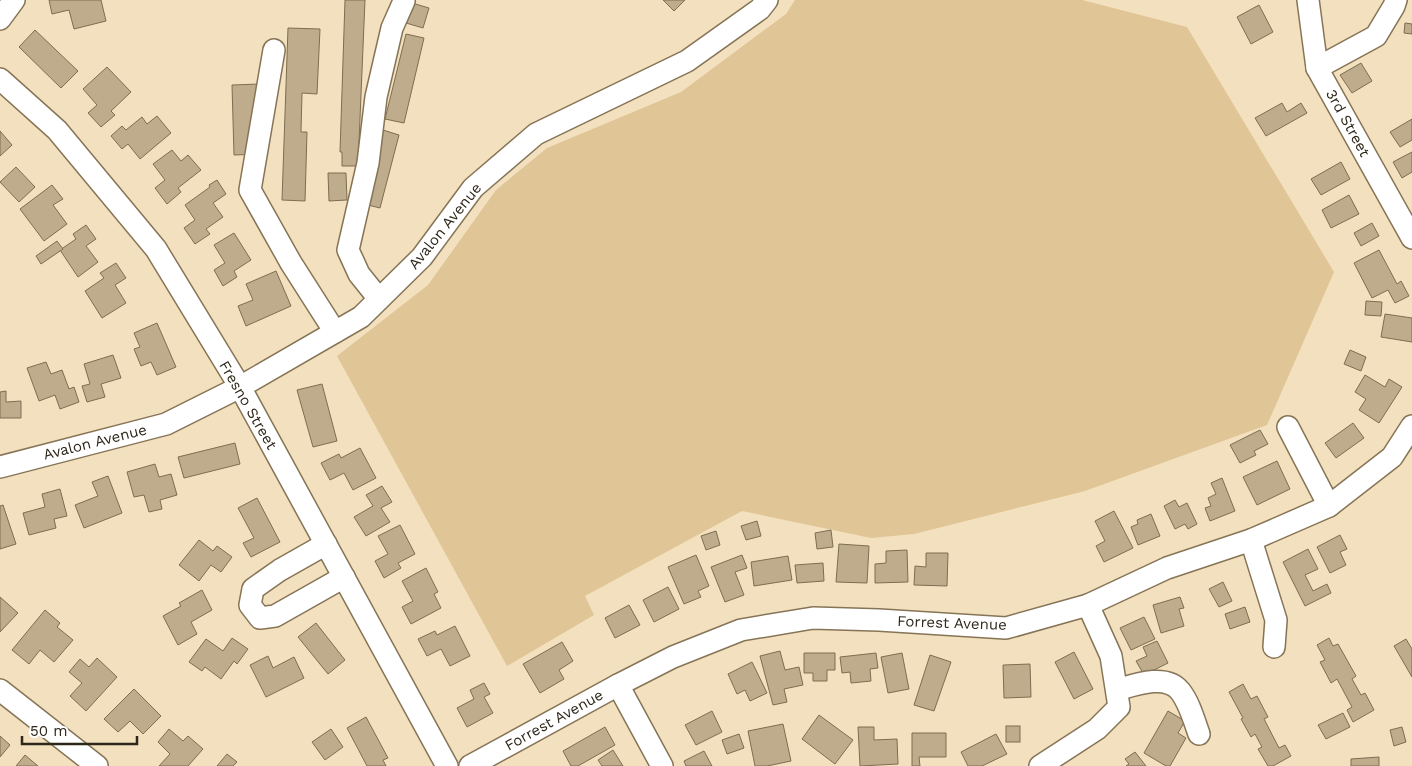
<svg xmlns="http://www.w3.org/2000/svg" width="1412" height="766" viewBox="0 0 1412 766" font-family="'Work Sans',sans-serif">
<rect width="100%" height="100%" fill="#f3e0bf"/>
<path fill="#e0c596" d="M795,0H1082L1187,27L1334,272L1267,425L1085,491L914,534L871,538L742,511L585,596L594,615L507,666L337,356L428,285L496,190L547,148L681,92L786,14Z"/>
<g fill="#bfac8d" stroke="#7e6d4f">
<path d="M49,0H101L106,21L74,29L69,10L52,14Z"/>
<path d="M345,0H365L358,166H342V152H340Z"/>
<path d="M663,0H685L674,11Z"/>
<path d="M412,3L429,8L423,28L406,23Z"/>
<path d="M1259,5L1273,32L1251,44L1237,17Z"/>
<path d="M1405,23L1412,24V34L1404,33Z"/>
<path d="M288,28L320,29L317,94L302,93L301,132H307L305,201L282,200Z"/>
<path d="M35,30L78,71L61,88L19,47Z"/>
<path d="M406,34L424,38L404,123L385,119Z"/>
<path d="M1361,63L1372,81L1352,93L1340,75Z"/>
<path d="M107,67L131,92L111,111L115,115L101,127L88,113L97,105L83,89Z"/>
<path d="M260,84L262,154L234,155L232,85Z"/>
<path d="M1282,103L1287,112L1301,103L1307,113L1266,136L1255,118Z"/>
<path d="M157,116L171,133L140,159L128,144L122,149L111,136L122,126L126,130L142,117L147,124Z"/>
<path d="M1412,119V140L1400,147L1390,132Z"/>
<path d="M383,130L399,135L380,208L364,204Z"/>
<path d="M0,131L12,145L0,156Z"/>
<path d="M172,150L181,161L188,155L201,170L178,188L181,192L167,204L155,188L165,180L153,164Z"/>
<path d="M1412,152V172L1402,178L1393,162Z"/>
<path d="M1341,162L1350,179L1321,195L1311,179Z"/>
<path d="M16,167L35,187L19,202L0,182Z"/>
<path d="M328,173H346L347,200L329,201Z"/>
<path d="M217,180L226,194L213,203L223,217L206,229L210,234L195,244L184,228L195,220L185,205L210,187L209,185Z"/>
<path d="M52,185L63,199L53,205L67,224L44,241L20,209Z"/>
<path d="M1349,195L1359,214L1331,228L1322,210Z"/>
<path d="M1372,223L1379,236L1361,246L1354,233Z"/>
<path d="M86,225L96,239L86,246L98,262L78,277L60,250L76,239L73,234Z"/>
<path d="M234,233L251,260L234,271L237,277L223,286L214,270L225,263L214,245Z"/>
<path d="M57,241L63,249L41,264L36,256Z"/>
<path d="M1379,250L1397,284L1401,281L1409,296L1395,303L1388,290L1372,298L1354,263Z"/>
<path d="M116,263L126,278L115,285L126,303L102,318L85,291L104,278L100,273Z"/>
<path d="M276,271L291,306L246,326L238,306L253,300L246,284Z"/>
<path d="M1366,301L1382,302L1381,316L1365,315Z"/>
<path d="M1385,314L1412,318V342L1381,337Z"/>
<path d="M157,323L176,367L157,375L151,362L141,366L134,349L140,347L134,333Z"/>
<path d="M1350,350L1366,357L1361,371L1344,364Z"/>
<path d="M113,355L121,378L101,384L105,397L87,402L82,386L90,384L84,364Z"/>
<path d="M46,362L51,374L62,370L69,389L74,387L79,402L60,409L55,395L39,401L27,368Z"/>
<path d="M1365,375L1385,387L1389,379L1402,387L1379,423L1359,410L1366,399L1355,392Z"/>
<path d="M322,384L337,441L313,447L297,390Z"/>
<path d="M6,391V402L21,401V418H0V392Z"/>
<path d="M1353,423L1364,438L1336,458L1325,443Z"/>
<path d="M1260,430L1268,444L1254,451L1256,455L1240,463L1230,445Z"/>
<path d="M235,443L240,464L184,478L178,457Z"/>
<path d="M360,448L376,478L353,490L344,473L330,480L321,463L339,454L341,458Z"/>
<path d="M1277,461L1290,489L1257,505L1243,477Z"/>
<path d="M155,464L159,477L171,474L177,495L160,500L162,509L149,512L144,495L134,497L127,472Z"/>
<path d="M108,476L122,513L84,528L75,505L98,496L92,482Z"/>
<path d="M1222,478L1235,511L1210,521L1205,508L1211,506L1208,498L1216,494L1211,483Z"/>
<path d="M382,486L392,502L381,508L390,522L366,536L354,517L373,506L366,495Z"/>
<path d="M60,489L67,516L54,519L56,528L29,535L23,513L45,507L42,494Z"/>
<path d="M257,498L280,542L251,557L243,543L254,538L238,508Z"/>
<path d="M1175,500L1179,507L1187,503L1197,524L1188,529L1185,524L1175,529L1164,506Z"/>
<path d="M3,505L16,544L0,549V506Z"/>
<path d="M1114,511L1133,548L1104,562L1096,546L1105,541L1095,521Z"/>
<path d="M1151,514L1160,536L1138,545L1131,527L1138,524L1137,520Z"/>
<path d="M757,521L761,536L746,540L741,526Z"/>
<path d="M400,525L415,554L398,563L401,568L384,578L375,561L388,554L378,536Z"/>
<path d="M831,530L833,547L817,549L815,533Z"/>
<path d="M716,531L720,545L706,550L701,536Z"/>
<path d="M1340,535L1347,549L1340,552L1346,565L1330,573L1317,547Z"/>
<path d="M199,540L213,551L217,546L232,557L221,572L211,565L199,581L179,565Z"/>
<path d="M839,544L869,546L867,583L836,582Z"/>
<path d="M1308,549L1318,569L1305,575L1313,591L1327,584L1331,593L1305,606L1283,562Z"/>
<path d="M907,550L908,582L875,583V564L886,563V551Z"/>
<path d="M926,553H948L947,586L914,585L915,566L926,567Z"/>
<path d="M696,555L709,586L698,591L701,597L684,604L668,567Z"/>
<path d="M742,555L747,568L735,572L744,595L725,602L711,567Z"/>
<path d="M788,556L792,580L754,586L751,562Z"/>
<path d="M823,563L824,581L797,583L795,565Z"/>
<path d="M426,568L438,592L434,594L441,608L411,624L402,607L413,601L402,581Z"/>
<path d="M1223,582L1232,601L1219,607L1209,589Z"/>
<path d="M668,587L679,609L654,622L643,600Z"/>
<path d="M202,590L212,610L191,622L197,634L178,645L163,616L181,606L179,603Z"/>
<path d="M0,597L18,613L0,632Z"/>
<path d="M1180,597L1184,608L1179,609L1184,626L1161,633L1153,605Z"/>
<path d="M629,605L640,625L615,638L605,618Z"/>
<path d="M1245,607L1250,622L1230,629L1225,614Z"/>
<path d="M45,610L60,623L57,627L73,640L54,662L40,650L29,664L12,650Z"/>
<path d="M1144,617L1155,639L1131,650L1120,628Z"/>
<path d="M316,623L345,660L328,674L298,637Z"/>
<path d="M455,626L470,656L450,666L441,649L427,656L418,639L435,631L437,635Z"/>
<path d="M232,638L248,649L237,664L234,661L221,679L205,667L202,671L189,662L206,639L223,651Z"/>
<path d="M1329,638L1333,646L1338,644L1356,676L1352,679L1361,695L1365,693L1374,710L1353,722L1347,710L1352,707L1337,679L1331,683L1320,662L1325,660L1317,645Z"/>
<path d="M1406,639L1412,649V677L1394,646Z"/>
<path d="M1157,641L1168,663L1144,675L1136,661L1147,656L1143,647Z"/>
<path d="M562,642L573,661L559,670L564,679L540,693L523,664Z"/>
<path d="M780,651L785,670L799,667L803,685L784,689L787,702L773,705L760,656Z"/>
<path d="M1074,652L1093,689L1074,699L1055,662Z"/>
<path d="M804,653H835V670H827V681H813V673H804Z"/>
<path d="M876,653L878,668L870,669L871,681L851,683L850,672L842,673L840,657Z"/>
<path d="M902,653L909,689L888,693L881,657Z"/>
<path d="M930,655L951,662L934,711L914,705Z"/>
<path d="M268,656L273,668L294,657L304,678L266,697L250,665Z"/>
<path d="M97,658L117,677L86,711L70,696L82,683L69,672L80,659L89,667Z"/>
<path d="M752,662L767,693L750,701L745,690L737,694L728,674Z"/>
<path d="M1030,664L1031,697L1004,698L1003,665Z"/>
<path d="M484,683L490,694L484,697L493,713L467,727L457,708L474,699L470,690Z"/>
<path d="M1243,684L1251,699L1257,696L1268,717L1264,719L1279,748L1285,745L1291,756L1273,766H1268L1258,749L1262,747L1255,734L1251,737L1241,719L1243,718L1229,692Z"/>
<path d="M134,689L161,716L143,734L130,721L118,732L104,719Z"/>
<path d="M712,711L722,732L696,745L685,725Z"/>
<path d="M1168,711L1185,721L1178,733L1186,738L1170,766H1166L1144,753Z"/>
<path d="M1343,713L1350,727L1326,739L1318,725Z"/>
<path d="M819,715L853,740L835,764L802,739Z"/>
<path d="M366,717L388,758L383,760L386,766H367L347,728Z"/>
<path d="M783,724L791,761L767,766H755L748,731Z"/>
<rect x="1006" y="726" width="14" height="16"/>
<path d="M605,727L615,745L578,766H571L563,751Z"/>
<path d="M858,727H874V740L897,739L898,764L860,766Z"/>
<path d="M1402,727L1406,742L1394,746L1390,730Z"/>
<path d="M169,729L183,741L188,736L203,749L188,766H159L170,754L158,742Z"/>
<path d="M331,729L343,747L325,760L312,742Z"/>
<path d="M912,733H946V757H919L920,766H912Z"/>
<path d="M739,734L744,748L727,754L722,740Z"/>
<path d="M996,734L1007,754L982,766H968L961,752Z"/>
<path d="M0,736L10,745L0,757Z"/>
<path d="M613,750L623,766H602L598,760Z"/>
<path d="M704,751L712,766H686L684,761Z"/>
<path d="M1135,752L1146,766H1126L1129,764L1125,759Z"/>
<path d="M227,754L237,762L233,766H217Z"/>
<path d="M25,755L38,766H16Z"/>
<path d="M1379,757V766H1351V759Z"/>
</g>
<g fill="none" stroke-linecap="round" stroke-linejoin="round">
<defs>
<g id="minor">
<path d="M1308,0L1317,68L1412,238"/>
<path d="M0,19L14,0"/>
<path d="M274,50L250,190L291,263L335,332"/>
<path d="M1317,68L1376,36L1394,6L1396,0"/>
<path d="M0,79L57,130L156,249L240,387L447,766"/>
<path d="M379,299L359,274L348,250L368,163L376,97L392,28L404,1"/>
<path d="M1288,427L1329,506"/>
<path d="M0,467L166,424L240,387L361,317L422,257L473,188L536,134L687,61L760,9L767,0"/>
<path d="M1251,540L1276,620L1274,647"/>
<path d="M326,544L280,570L253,589L250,605L260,618L275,616L344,577"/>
<path d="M618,685L662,766"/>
<path d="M0,690L97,766"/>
<path d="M1117,690C1134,685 1166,673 1180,691C1189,702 1194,720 1199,734"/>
<path d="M470,766L618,685L673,657L741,630L813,618L879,620L1006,628L1088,605L1167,568L1251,540L1329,506L1392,457L1412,426"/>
<path d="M1040,766L1097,729L1119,707L1111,656L1088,605"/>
</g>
</defs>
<use href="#minor" stroke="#867456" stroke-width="24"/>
<use href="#minor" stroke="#fff" stroke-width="21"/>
</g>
<g text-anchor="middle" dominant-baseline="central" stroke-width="5" stroke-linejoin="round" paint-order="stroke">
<g font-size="15" fill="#2d2619" stroke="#fff">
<text transform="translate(1348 123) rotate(61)">3rd Street</text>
<text transform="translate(445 226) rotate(-51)">Avalon Avenue</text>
<text transform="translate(248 405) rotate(60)">Fresno Street</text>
<text transform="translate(95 442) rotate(-14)">Avalon Avenue</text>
<text transform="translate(952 623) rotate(2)">Forrest Avenue</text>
<text transform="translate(554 720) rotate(-29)">Forrest Avenue</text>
</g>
</g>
<path d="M22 736v8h115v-8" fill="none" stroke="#2d2619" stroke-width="2.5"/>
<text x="30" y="736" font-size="15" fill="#2d2619" stroke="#ffffff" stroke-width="4" paint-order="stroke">50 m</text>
</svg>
